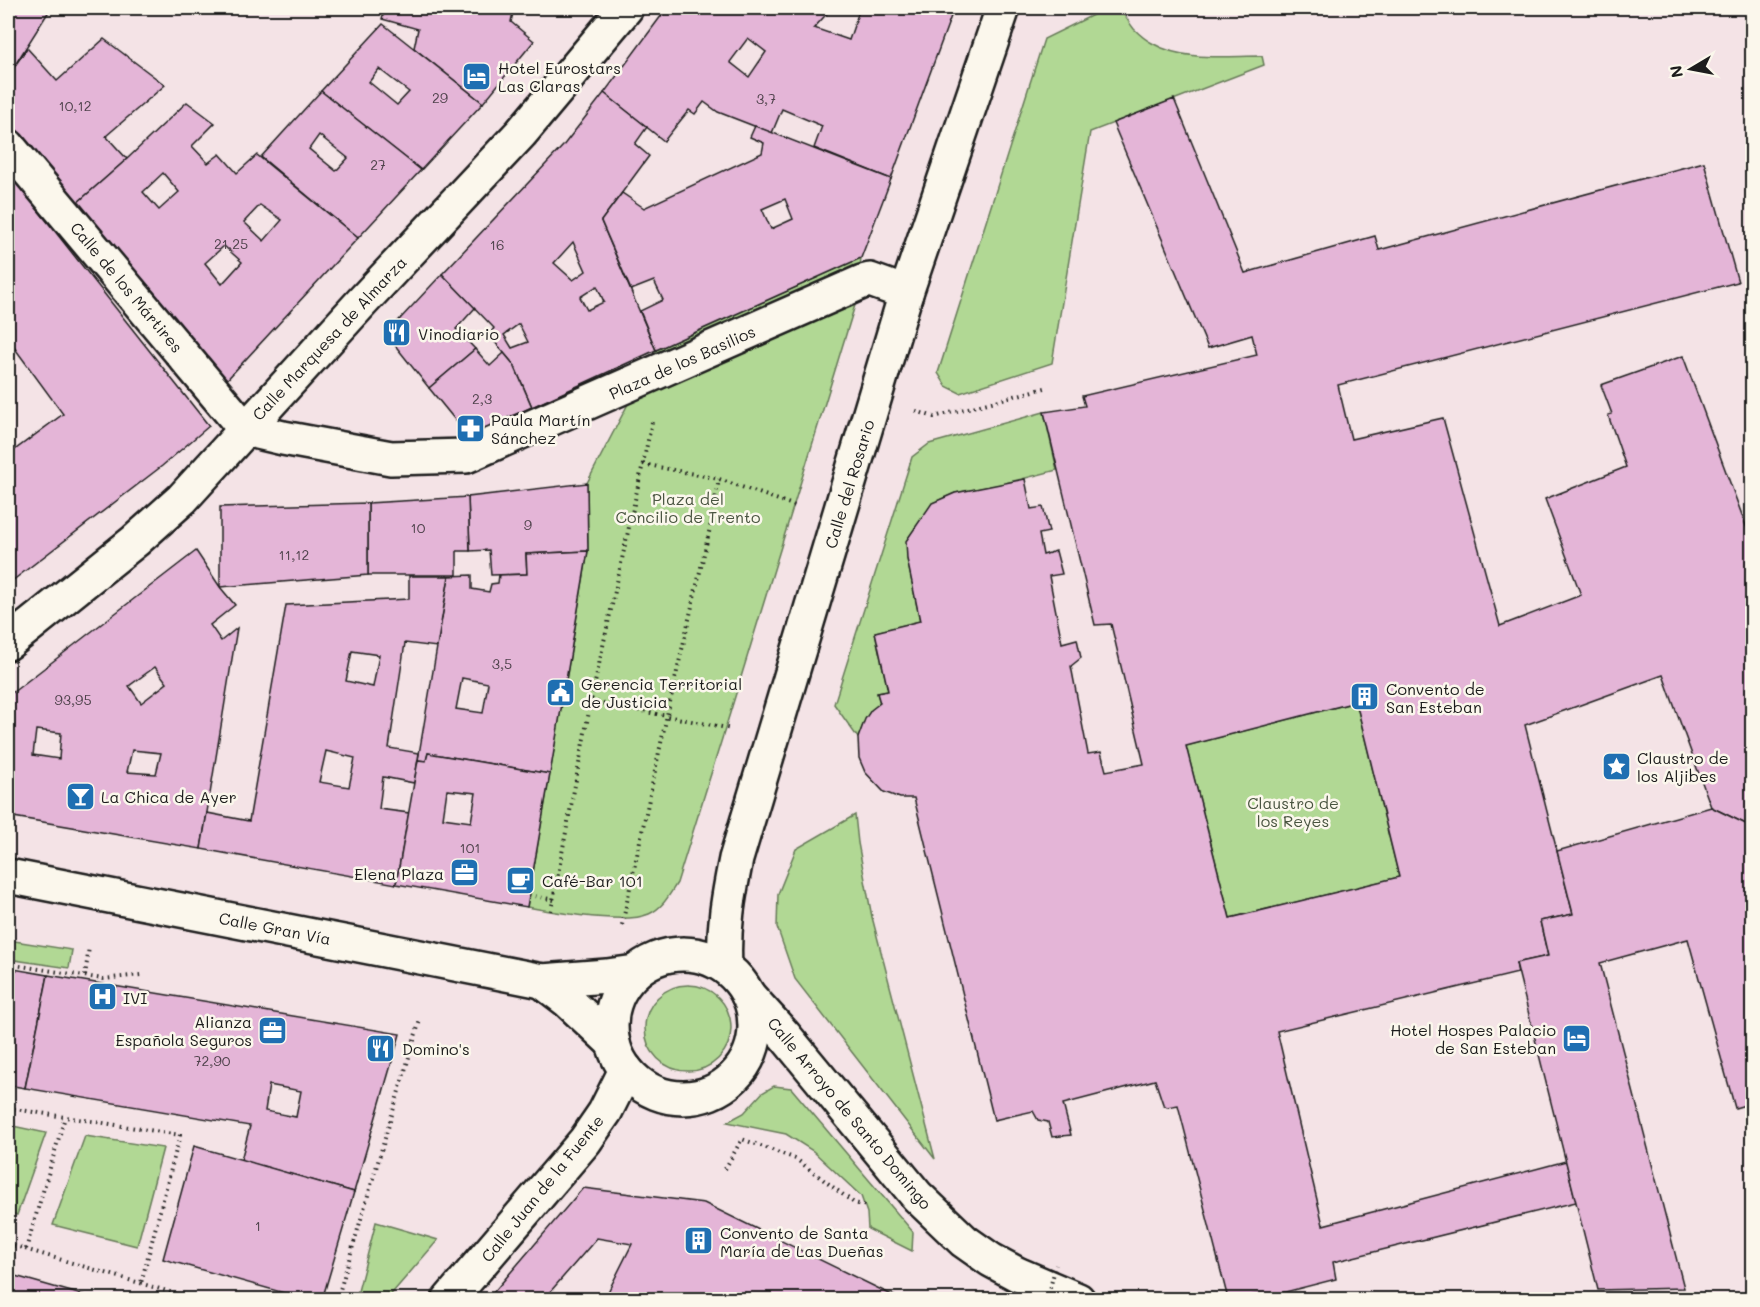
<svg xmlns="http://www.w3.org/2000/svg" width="1760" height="1307" viewBox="0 0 1760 1307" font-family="Mali,sans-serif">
<rect width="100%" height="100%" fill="#f4e3e6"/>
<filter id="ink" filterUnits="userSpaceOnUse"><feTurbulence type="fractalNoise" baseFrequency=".0167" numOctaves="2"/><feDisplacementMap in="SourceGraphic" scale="12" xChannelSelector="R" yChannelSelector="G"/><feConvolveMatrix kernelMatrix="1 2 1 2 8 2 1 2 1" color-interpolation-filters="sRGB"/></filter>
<g filter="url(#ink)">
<g fill="#b1d894" stroke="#667a58" stroke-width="1.5">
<path d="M1107,8C1123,7 1125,18 1134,29C1139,34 1146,40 1152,43C1184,62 1226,56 1262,56L1264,65L1090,132L1052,363L960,393L946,386L938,373L1044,39Z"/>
<path d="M861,258L855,305L730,713L677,883C669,895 663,908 649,914C625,925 554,912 527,907L588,551L587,483L656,350Z"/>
<path d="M1044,412L1057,470L998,485L955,493L932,503L907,559L920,621L875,632L888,691L877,693L880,703C868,713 863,724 858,738L834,704L912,457L929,444Z"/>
<path d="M1356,702L1399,877L1230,918L1186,746Z"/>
<path d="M855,815L858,843L872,917L935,1159L795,979L777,927L778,894L796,849Z"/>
<path d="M8,940L72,950L69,968L8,959Z"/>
<circle cx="688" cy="1028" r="43"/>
<path d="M774,1086L791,1088L913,1232L912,1251L868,1229L867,1213L861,1196L813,1151L786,1134L727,1122L744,1113L762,1093Z"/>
<path d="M8,1125L46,1133L17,1215L8,1212Z"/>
<path d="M85,1136L163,1148L137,1246L53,1225Z"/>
<path d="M376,1222L438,1240L387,1299H356Z"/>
</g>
<g fill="#e4b5d7" stroke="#1c1c1c" stroke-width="1.5" fill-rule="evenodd">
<path d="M8,8H51L8,76Z"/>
<path d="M385,8H514L511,22L534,41L483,103L414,48L418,29L382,19Z"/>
<path d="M667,8H832L814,28L849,40L860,8H856H954L891,179L814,148L822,126L782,109L772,133L718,112L704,102L695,114L689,110L664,141L604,93ZM748,38L766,52L749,77L730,62Z"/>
<path d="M383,24L483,103L421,170L321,91ZM379,69L409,92L397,105L369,82Z"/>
<path d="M104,39L165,85L106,136L127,159L77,203L8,125V76L27,48L57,81Z"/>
<path d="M321,91L421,170L358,238L261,157ZM319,135L348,158L336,171L309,149Z"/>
<path d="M604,93L647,127L635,144L649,156L601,221L656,350L532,407L514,365L489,335L494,328L442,274L563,146ZM573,242L586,271L573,280L554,263ZM597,286L604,302L587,310L580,297ZM519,324L528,342L512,348L504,335Z"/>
<path d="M1174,99L1245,273L1375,236L1379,250L1704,162L1738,282L1338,385L1351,439L1443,418L1500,626L1581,595L1545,499L1626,467L1608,415L1612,414L1601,385L1683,356L1752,542V827L1711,807L1663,675L1525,725L1573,914L1540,921L1548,956L1516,963L1518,973L1277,1031L1323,1225L1566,1161L1576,1202L1333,1262L1336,1279L1262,1298V1294L1228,1299L1178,1105L1167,1107L1163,1104L1155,1080L1063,1104L1071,1135L1052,1137L1048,1122L1038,1120L1033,1111L994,1120L914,798H900L884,792L865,772L859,758L858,738L865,719L871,710L880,703L877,693L888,691L875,632L920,621L907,559L906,541L932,503L955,493L1025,479L1031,509L1043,507L1049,532L1039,534L1043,555L1056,551L1062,574L1049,576L1062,643L1077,639L1081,658L1071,666L1088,754L1101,752L1106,771L1144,764L1111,624L1095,625L1044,412L1085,406L1082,396L1257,355L1252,335L1208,348L1113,123ZM1356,702L1399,877L1230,918L1186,746Z"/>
<path d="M187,102L215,123L192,146L208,163L220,154L237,173L257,155L358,238L221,386L77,203L127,159ZM163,173L179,192L159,210L143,192ZM260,205L282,220L264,241L244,222ZM224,246L242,262L222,284L205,263Z"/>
<path d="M755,126L891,179L861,258L656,350L640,311L663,300L654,281L631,290L601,221L622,193L644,208L762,153L764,143L750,137ZM785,199L793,219L771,229L762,209Z"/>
<path d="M8,172L209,426L162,466L8,584V455L63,414L8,339Z"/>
<path d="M442,274L475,308L456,329L475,349L429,388L386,334Z"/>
<path d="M475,349L490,366L504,353L514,365L532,407L469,437L429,388Z"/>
<path d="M587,483L588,551L526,554L527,574L491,575L489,550L470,551L468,497Z"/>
<path d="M468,497L470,551H457V575H368V503Z"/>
<path d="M368,503V575L220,587V507Z"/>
<path d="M196,551L220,587L235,605L210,625L221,641L237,628L201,849L8,816V696ZM155,667L167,683L141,703L129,686ZM36,730L61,733L59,759L33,755ZM132,750L161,753L156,774L127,772Z"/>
<path d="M588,551L550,774L428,753L426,761L418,760L449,576L472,575V589L489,592L491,584L498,583L499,575L527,574L526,554ZM462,678L488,683L483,713L456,709Z"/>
<path d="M409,576H449L437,647L405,643L389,748L419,753L414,783L383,777L379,809L409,813L396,884L201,849L207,813L249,821L286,605L409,599ZM352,651L379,655L373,687L346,681ZM326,751L355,758L349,787L319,782Z"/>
<path d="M428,753L550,774L527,907L396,884L418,760L426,761ZM447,790L476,793L471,822L443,818Z"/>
<path d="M1711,807L1752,827V1103L1735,1108L1688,939L1600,963L1684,1288L1598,1290L1516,963L1548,956L1540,921L1573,914L1557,851Z"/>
<path d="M8,968L48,975L25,1088L8,1085Z"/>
<path d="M48,975L400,1034L354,1192L241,1160L250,1126L25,1088ZM269,1085L301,1091L296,1117L265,1111Z"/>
<path d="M194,1146L354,1192L322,1300H309L163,1259Z"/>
<path d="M583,1188L704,1203L902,1300H604L632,1244L597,1238L543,1300H487Z"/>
<path d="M8,1274L100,1300H8Z"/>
</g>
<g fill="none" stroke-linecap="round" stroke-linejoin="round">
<defs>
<g id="minor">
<path d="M8,146L245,429L283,438L391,458L466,456L862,282L870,280L906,293"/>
<path d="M8,643L135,541L182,499L362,302L521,133L626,8"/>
<path d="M725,967C723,927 728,899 736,859L906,293L1003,8"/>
</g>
<g id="major">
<path d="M8,876L542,981L607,976L635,972"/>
<circle cx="683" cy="1026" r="72"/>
<path d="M542,981L567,1000L613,1043"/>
<path d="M748,995L785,1036L917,1196L964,1241L991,1260L1017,1274L1078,1300"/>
<path d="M449,1300L585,1141L605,1112L626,1070"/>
</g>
</defs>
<use href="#minor" stroke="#1c1c1c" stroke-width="38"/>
<use href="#major" stroke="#1c1c1c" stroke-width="38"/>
<g stroke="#1c1c1c" stroke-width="4" stroke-dasharray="1.5 4.5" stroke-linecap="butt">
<path d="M916,411L934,417L1045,388"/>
<path d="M643,464L719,479L798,507"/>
<path d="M591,701L732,729"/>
<path d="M529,895L554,900"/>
<path d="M551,911L591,701L652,422"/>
<path d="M622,925L667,715L710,528L719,479"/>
<path d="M8,964L103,979L141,975"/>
<path d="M85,976L89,947"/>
<path d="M8,1108L180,1135L141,1283"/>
<path d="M725,1169L742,1139L796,1159L854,1203L867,1206"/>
<path d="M8,1244L197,1300"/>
<path d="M26,1249L65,1117"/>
<path d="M337,1300L420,1020"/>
</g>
<use href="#minor" stroke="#fbf7ec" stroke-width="33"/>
<use href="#major" stroke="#fbf7ec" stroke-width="33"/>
<path stroke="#1c1c1c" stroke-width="4" stroke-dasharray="1.5 4.5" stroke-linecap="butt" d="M1047,1300L1056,1265"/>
</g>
</g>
<defs>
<symbol id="hotel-square" viewBox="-11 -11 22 22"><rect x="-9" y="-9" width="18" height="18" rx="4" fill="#1f6fb2" stroke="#fbf7ec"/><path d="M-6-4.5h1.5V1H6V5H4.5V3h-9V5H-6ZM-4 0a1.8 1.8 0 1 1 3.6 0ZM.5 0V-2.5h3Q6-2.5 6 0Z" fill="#fff"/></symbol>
<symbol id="restaurant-square" viewBox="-11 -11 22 22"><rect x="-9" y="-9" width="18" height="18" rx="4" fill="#1f6fb2" stroke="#fbf7ec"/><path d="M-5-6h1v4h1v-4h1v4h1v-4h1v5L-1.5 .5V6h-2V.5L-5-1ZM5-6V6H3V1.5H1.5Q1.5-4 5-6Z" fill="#fff"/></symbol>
<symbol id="pharmacy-square" viewBox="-11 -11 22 22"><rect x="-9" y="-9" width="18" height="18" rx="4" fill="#1f6fb2" stroke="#fbf7ec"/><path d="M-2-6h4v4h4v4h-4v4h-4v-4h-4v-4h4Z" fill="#fff"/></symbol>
<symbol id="civic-square" viewBox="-11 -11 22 22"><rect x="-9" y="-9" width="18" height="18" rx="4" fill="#1f6fb2" stroke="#fbf7ec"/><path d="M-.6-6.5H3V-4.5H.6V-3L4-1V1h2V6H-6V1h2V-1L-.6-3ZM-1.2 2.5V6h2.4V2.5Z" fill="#fff"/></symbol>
<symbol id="building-square" viewBox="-11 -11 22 22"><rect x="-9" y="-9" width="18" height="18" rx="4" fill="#1f6fb2" stroke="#fbf7ec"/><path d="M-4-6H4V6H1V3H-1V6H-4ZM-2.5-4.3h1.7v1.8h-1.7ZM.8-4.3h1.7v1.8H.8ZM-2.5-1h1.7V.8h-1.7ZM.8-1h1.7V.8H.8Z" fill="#fff"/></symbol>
<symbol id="sight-square" viewBox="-11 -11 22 22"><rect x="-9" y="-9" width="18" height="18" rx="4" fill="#1f6fb2" stroke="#fbf7ec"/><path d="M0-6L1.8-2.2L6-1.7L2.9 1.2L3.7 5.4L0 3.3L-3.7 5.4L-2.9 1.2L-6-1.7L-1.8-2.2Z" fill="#fff"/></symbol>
<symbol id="bar-square" viewBox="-11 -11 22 22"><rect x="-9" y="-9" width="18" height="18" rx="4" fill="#1f6fb2" stroke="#fbf7ec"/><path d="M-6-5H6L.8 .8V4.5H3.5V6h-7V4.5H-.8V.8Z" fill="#fff"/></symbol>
<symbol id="office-square" viewBox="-11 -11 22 22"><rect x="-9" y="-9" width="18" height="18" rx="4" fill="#1f6fb2" stroke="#fbf7ec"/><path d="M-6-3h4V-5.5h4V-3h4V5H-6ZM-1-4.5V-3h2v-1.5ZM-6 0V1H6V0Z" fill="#fff"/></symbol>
<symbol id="cafe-square" viewBox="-11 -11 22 22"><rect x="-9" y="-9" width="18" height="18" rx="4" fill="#1f6fb2" stroke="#fbf7ec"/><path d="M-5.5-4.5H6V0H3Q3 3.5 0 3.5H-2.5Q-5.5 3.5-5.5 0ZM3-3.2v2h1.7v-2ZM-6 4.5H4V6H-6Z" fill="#fff"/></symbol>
<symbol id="hospital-square" viewBox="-11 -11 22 22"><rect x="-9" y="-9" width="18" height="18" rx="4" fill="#1f6fb2" stroke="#fbf7ec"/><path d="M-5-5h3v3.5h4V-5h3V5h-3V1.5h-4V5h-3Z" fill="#fff"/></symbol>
</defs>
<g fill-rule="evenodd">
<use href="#hotel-square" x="460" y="60" width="33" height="33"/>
<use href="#restaurant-square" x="380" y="316" width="33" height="33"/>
<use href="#pharmacy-square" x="454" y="412" width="33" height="33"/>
<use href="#civic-square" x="544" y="676" width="33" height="33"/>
<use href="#building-square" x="1348" y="680" width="33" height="33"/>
<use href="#sight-square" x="1600" y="750" width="33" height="33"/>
<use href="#bar-square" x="64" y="780" width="33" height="33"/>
<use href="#office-square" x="448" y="856" width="33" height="33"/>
<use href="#cafe-square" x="504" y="864" width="33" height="33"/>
<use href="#hospital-square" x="86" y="980" width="33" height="33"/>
<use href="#office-square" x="256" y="1014" width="33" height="33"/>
<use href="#hotel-square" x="1560" y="1022" width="33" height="33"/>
<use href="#restaurant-square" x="364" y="1032" width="33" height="33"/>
<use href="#building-square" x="682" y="1224" width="33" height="33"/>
</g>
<g text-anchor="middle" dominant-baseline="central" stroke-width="5" stroke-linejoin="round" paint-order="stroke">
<g font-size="14" fill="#4e424b">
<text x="440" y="97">29</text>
<text x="766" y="98">3,7</text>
<text x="75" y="105">10,12</text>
<text x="378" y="164">27</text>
<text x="231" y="243">21,25</text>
<text x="497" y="244">16</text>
<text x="482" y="398">2,3</text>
<text x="528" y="524">9</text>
<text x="418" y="527">10</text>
<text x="294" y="554">11,12</text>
<text x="502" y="663">3,5</text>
<text x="73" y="699">93,95</text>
<text x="470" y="847">101</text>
<text x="212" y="1060">72,90</text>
<text x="258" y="1225">1</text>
</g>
<g font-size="16" fill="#1c1c1c" stroke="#fbf7ec" text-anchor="start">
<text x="498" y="67">Hotel Eurostars<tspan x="498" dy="18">Las Claras</tspan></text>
<text x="418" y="333">Vinodiario</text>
<text x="491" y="419">Paula Martín<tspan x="491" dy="18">Sánchez</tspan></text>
<text x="581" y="683">Gerencia Territorial<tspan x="581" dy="18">de Justicia</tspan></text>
<text x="1386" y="688">Convento de<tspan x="1386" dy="18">San Esteban</tspan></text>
<text x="1637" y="757">Claustro de<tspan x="1637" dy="18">los Aljibes</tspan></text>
<text x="101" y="796">La Chica de Ayer</text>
<text x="444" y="873" text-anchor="end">Elena Plaza</text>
<text x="542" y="880">Café-Bar 101</text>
<text x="123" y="997">IVI</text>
<text x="252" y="1021" text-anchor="end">Alianza<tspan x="252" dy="18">Española Seguros</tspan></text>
<text x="1556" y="1029" text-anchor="end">Hotel Hospes Palacio<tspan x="1556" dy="18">de San Esteban</tspan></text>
<text x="402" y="1048">Domino's</text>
<text x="720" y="1232">Convento de Santa<tspan x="720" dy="18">María de Las Dueñas</tspan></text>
</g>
<g font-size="16" fill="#1c1c1c" stroke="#fbf7ec">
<text transform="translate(127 287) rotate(50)">Calle de los Mártires</text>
<text transform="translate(329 338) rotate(-47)">Calle Marquesa de Almarza</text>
<text transform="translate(682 362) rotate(-24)">Plaza de los Basilios</text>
<text transform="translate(849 484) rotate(-73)">Calle del Rosario</text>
<text transform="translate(275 928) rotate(11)">Calle Gran Vía</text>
<text transform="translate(850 1113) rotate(50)">Calle Arroyo de Santo Domingo</text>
<text transform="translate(542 1188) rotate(-51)">Calle Juan de la Fuente</text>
</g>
<g font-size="16" fill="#495440" stroke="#fbf7ec">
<text x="688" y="498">Plaza del<tspan x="688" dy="18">Concilio de Trento</tspan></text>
<text x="1293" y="802">Claustro de<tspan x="1293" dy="18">los Reyes</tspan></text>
</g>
</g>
<rect width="1760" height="1307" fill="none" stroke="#fbf7ec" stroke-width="30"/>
<rect x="15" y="15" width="1730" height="1277" fill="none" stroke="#1c1c1c" stroke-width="2" filter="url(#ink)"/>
<g transform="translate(1691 69) rotate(260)" stroke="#fbf7ec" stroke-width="4.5" paint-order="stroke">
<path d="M0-4.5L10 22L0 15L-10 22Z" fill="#1c1c1c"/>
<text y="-9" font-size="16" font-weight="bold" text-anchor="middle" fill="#1c1c1c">N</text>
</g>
</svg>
